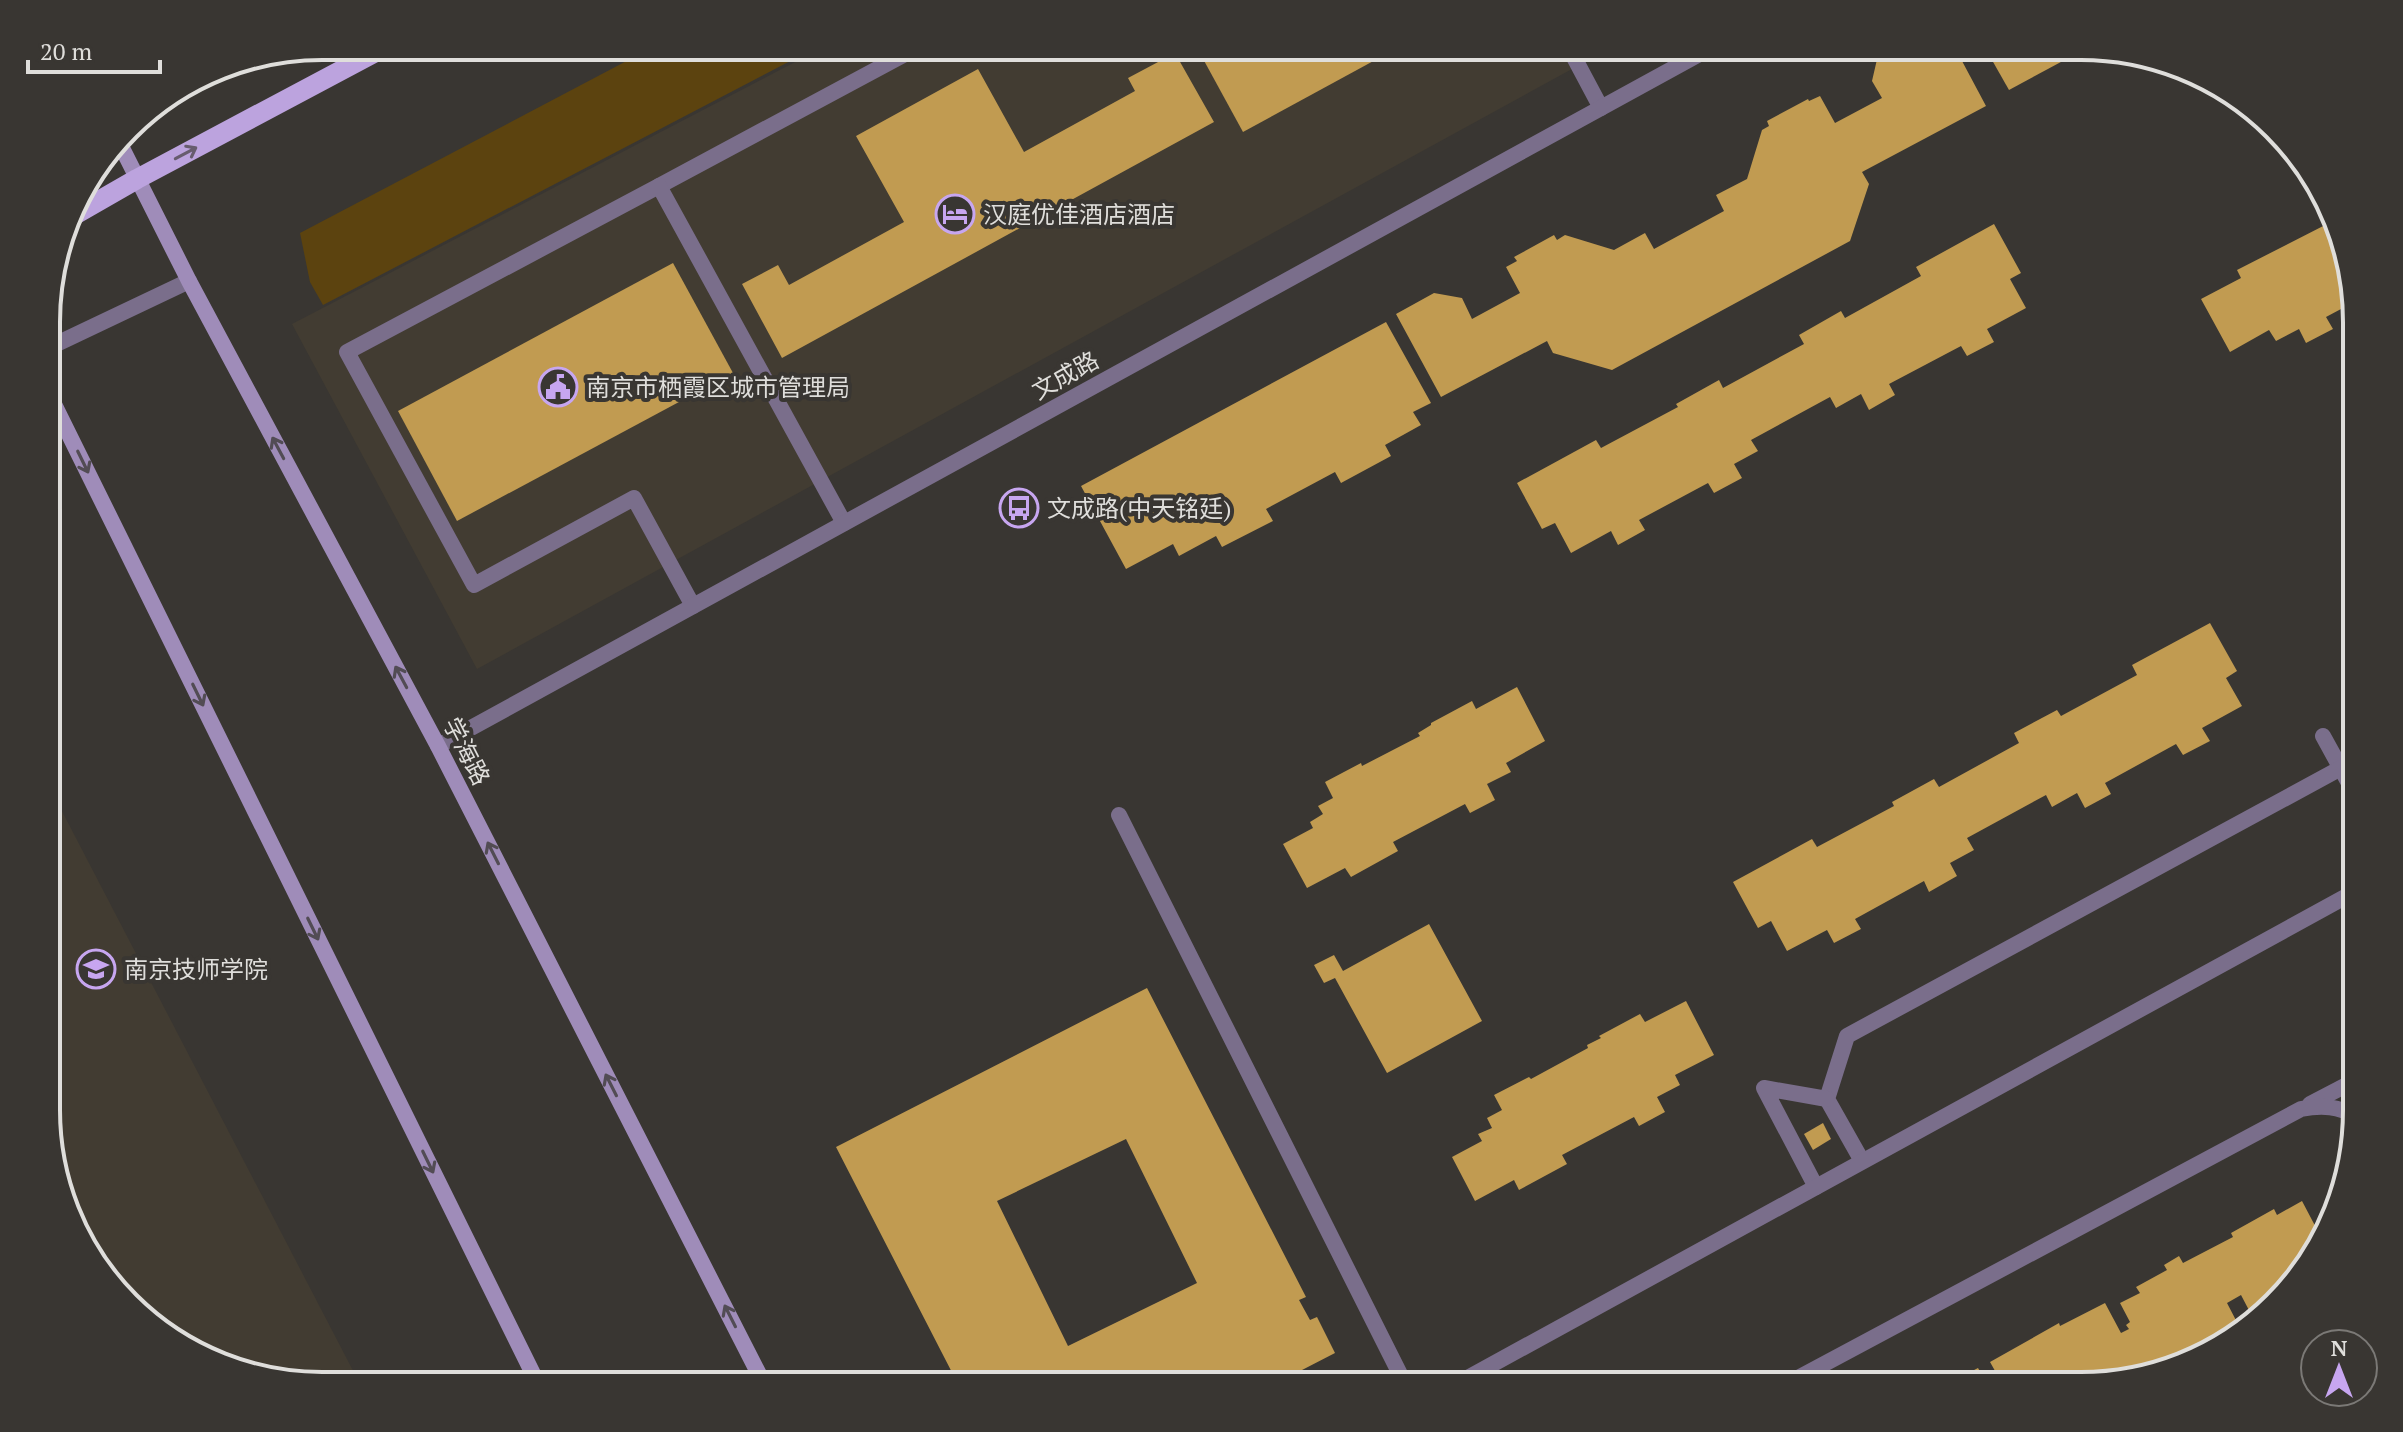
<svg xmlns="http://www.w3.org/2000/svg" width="2403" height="1432" viewBox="0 0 2403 1432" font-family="'PT Serif','Noto Sans SC',serif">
<rect width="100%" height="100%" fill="#393632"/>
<g fill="#423c32">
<path d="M826,46H1614L477,669L292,324Z"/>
<path d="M48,786L52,792L361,1386H322L184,1349L92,1263L48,1145Z"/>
</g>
<path fill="#5c430f" d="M655,46H819L323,305L310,282L300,233Z"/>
<g fill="#c19b51" fill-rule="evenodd">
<path d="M1196,46H1401L1243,132Z"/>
<path d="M1896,46H1954L1986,106L1862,172L1869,184L1850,241L1612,370L1553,353L1547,341L1441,397L1396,314L1434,293L1462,298L1472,319L1520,293L1506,267L1517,261L1514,257L1554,235L1557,240L1565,235L1614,250L1645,233L1654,249L1724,211L1716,195L1747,179L1762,130L1769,126L1767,121L1808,99L1809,101L1820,96L1835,123L1882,98L1872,81L1878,55Z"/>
<path d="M1984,46H2081L2087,48L2009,90Z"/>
<path d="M1175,53L1214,122L782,358L742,284L778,265L789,285L904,222L856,136L978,69L1024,152L1135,91L1128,78Z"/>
<path d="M2331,222L2356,301L2326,317L2333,329L2306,343L2299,329L2276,341L2269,330L2230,352L2201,299L2241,278L2237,270Z"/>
<path d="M1994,224L2021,273L2010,279L2026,308L1987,329L1994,342L1967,356L1961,346L1889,384L1895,395L1869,410L1861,394L1836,408L1830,397L1751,440L1758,451L1734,464L1742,478L1714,493L1708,483L1639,520L1645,530L1618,545L1611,531L1571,553L1555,523L1542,529L1517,483L1596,440L1601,448L1678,407L1676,404L1719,380L1723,388L1804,344L1799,335L1841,311L1845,318L1921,276L1916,267Z"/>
<path d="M673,263L733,373L457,521L398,411Z"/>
<path d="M1386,322L1431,403L1413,412L1421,425L1385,445L1391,456L1341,483L1335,472L1266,509L1273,521L1222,547L1216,536L1179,556L1173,544L1126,569L1081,486Z"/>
<path d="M2210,623L2237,671L2226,678L2242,706L2202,728L2210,741L2183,755L2176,744L2105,783L2111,794L2085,808L2077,793L2052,807L2046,795L1967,838L1974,850L1950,863L1957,876L1929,892L1924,881L1855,919L1861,929L1834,943L1827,930L1787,951L1771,921L1758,928L1733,882L1812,839L1817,847L1894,806L1892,802L1934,779L1939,787L2019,743L2014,733L2057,710L2061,716L2137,675L2132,665Z"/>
<path d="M1517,687L1545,741L1506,763L1511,772L1487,784L1495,800L1470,813L1465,804L1393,842L1398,851L1351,877L1345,868L1307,888L1283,844L1313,828L1310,822L1323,814L1318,806L1333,798L1325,782L1361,763L1362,766L1420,736L1418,733L1431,725V723L1472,701L1476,709Z"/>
<path d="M1429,924L1482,1021L1387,1073L1335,978L1324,983L1314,965L1334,955L1343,971Z"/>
<path d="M1147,988L1306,1297L1299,1300L1310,1320L1317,1317L1335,1353L1271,1386H959L836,1147ZM1126,1139L1197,1283L1068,1346L997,1201Z"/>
<path d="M1686,1001L1714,1055L1675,1075L1680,1085L1657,1097L1665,1112L1639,1126L1634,1117L1562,1155L1567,1164L1519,1190L1514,1180L1475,1201L1452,1157L1482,1141L1478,1134L1492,1128L1487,1118L1502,1110L1494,1095L1529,1077L1531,1079L1588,1048L1587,1045L1601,1038L1599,1036L1640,1014L1645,1022Z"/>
<path d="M1823,1123L1831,1139L1813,1150L1804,1134Z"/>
<path d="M2302,1201L2322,1239L2320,1248L2252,1316L2241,1295L2227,1303L2240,1328L2229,1339L2222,1343L2218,1337L2175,1360L2176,1362L2098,1385H2003L1990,1362L2059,1323L2060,1326L2105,1303L2121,1333L2129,1329L2126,1325L2130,1322L2120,1303L2140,1293L2136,1287L2167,1270L2164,1265L2179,1256L2183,1263L2233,1237L2231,1233L2274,1209L2277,1215Z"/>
<path d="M1978,1368L1988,1385H1945Z"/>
</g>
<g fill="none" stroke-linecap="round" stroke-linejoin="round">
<g stroke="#7a6e8b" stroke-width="16">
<path d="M1568,46L1601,108"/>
<path d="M659,186L920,46"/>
<path d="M48,348L189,281"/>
<path d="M693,606L634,498L474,585L347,352L659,186L844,523"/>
<path d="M2323,736L2356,796"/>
<path d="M1119,815L1406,1386"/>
<path d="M2310,1104L2356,1080"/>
<path d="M1862,1161L1827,1099L1847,1036L2341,768"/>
<path d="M1816,1187L1764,1088L1827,1099"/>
<path d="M1783,1386L2301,1109C2322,1105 2339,1106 2356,1117"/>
</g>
<path stroke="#7a6e8b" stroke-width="16" d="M1453,1386L2356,891"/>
<path stroke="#7a6e8b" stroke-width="16" d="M438,746L1714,46"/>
<g stroke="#9f8cb9" stroke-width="16">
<path d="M119,142L189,281L438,746L765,1386"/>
<path d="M48,392L539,1386"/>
</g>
<path stroke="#bca3de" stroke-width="20" d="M69,218L137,179L387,46"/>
</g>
<defs><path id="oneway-shaft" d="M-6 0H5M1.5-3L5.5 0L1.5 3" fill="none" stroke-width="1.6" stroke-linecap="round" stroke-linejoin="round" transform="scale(2)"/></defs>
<use stroke="#675c6e" href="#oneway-shaft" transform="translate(186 153) rotate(-28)"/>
<g stroke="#524c54">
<use href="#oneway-shaft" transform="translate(278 448) rotate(-118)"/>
<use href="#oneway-shaft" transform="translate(83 462) rotate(64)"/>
<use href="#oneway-shaft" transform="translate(401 677) rotate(-118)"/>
<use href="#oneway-shaft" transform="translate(198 695) rotate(64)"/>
<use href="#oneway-shaft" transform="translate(493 853) rotate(-117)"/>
<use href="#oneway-shaft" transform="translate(313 929) rotate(64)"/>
<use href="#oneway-shaft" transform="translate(611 1085) rotate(-117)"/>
<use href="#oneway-shaft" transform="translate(428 1162) rotate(64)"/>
<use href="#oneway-shaft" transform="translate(730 1316) rotate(-117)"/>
</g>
<defs>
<symbol id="hotel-ring" viewBox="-11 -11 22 22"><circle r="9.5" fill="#393632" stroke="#c7a6f0" stroke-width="1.5"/><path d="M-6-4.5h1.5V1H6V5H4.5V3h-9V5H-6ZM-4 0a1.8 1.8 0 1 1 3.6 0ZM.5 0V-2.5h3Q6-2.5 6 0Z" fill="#c7a6f0"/></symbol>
<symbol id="civic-ring" viewBox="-11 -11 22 22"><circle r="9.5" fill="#393632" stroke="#c7a6f0" stroke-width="1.5"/><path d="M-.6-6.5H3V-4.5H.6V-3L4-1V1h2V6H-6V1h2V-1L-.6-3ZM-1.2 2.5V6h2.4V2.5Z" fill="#c7a6f0"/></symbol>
<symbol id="bus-ring" viewBox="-11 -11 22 22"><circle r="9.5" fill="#393632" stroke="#c7a6f0" stroke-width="1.5"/><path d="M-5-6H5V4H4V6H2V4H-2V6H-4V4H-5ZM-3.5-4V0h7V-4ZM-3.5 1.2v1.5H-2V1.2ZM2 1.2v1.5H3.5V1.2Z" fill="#c7a6f0"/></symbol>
<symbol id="university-ring" viewBox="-11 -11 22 22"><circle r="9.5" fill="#393632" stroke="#c7a6f0" stroke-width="1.5"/><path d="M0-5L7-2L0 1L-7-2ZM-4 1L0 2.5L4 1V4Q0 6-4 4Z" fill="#c7a6f0"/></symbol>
</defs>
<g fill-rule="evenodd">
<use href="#hotel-ring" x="933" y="192" width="44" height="44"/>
<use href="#civic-ring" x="536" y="365" width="44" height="44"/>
<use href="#bus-ring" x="997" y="486" width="44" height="44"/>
<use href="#university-ring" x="74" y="947" width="44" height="44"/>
</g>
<g text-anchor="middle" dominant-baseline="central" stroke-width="8" stroke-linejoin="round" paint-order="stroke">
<g font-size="24" fill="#dfdedb" stroke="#393632" text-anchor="start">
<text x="983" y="214">汉庭优佳酒店酒店</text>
<text x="586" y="387">南京市栖霞区城市管理局</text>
<text x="1047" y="508">文成路(中天铭廷)</text>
<text x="124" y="969">南京技师学院</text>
</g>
<g font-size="24" fill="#dfdedb" stroke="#393632">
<text transform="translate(1065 375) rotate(-29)">文成路</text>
<text transform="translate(467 751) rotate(63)">学海路</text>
</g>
</g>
<path d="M0 0H2403V1432H0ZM322 60H2081A262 262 0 0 1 2343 322V1110A262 262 0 0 1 2081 1372H322A262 262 0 0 1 60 1110V322A262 262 0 0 1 322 60Z" fill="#393632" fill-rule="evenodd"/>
<path fill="none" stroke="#dfdedb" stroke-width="4" d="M322 60H2081A262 262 0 0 1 2343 322V1110A262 262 0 0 1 2081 1372H322A262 262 0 0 1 60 1110V322A262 262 0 0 1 322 60Z"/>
<g transform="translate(2339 1368)"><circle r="38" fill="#393632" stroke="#7b7976" stroke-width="2"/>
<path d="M0-6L14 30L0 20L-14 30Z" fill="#c7a6f0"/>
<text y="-12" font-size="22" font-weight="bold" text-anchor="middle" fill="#dfdedb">N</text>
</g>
<path d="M28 60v12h132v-12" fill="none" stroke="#dfdedb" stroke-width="4"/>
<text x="40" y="60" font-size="24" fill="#dfdedb" stroke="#393632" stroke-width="6" paint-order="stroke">20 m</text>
</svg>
